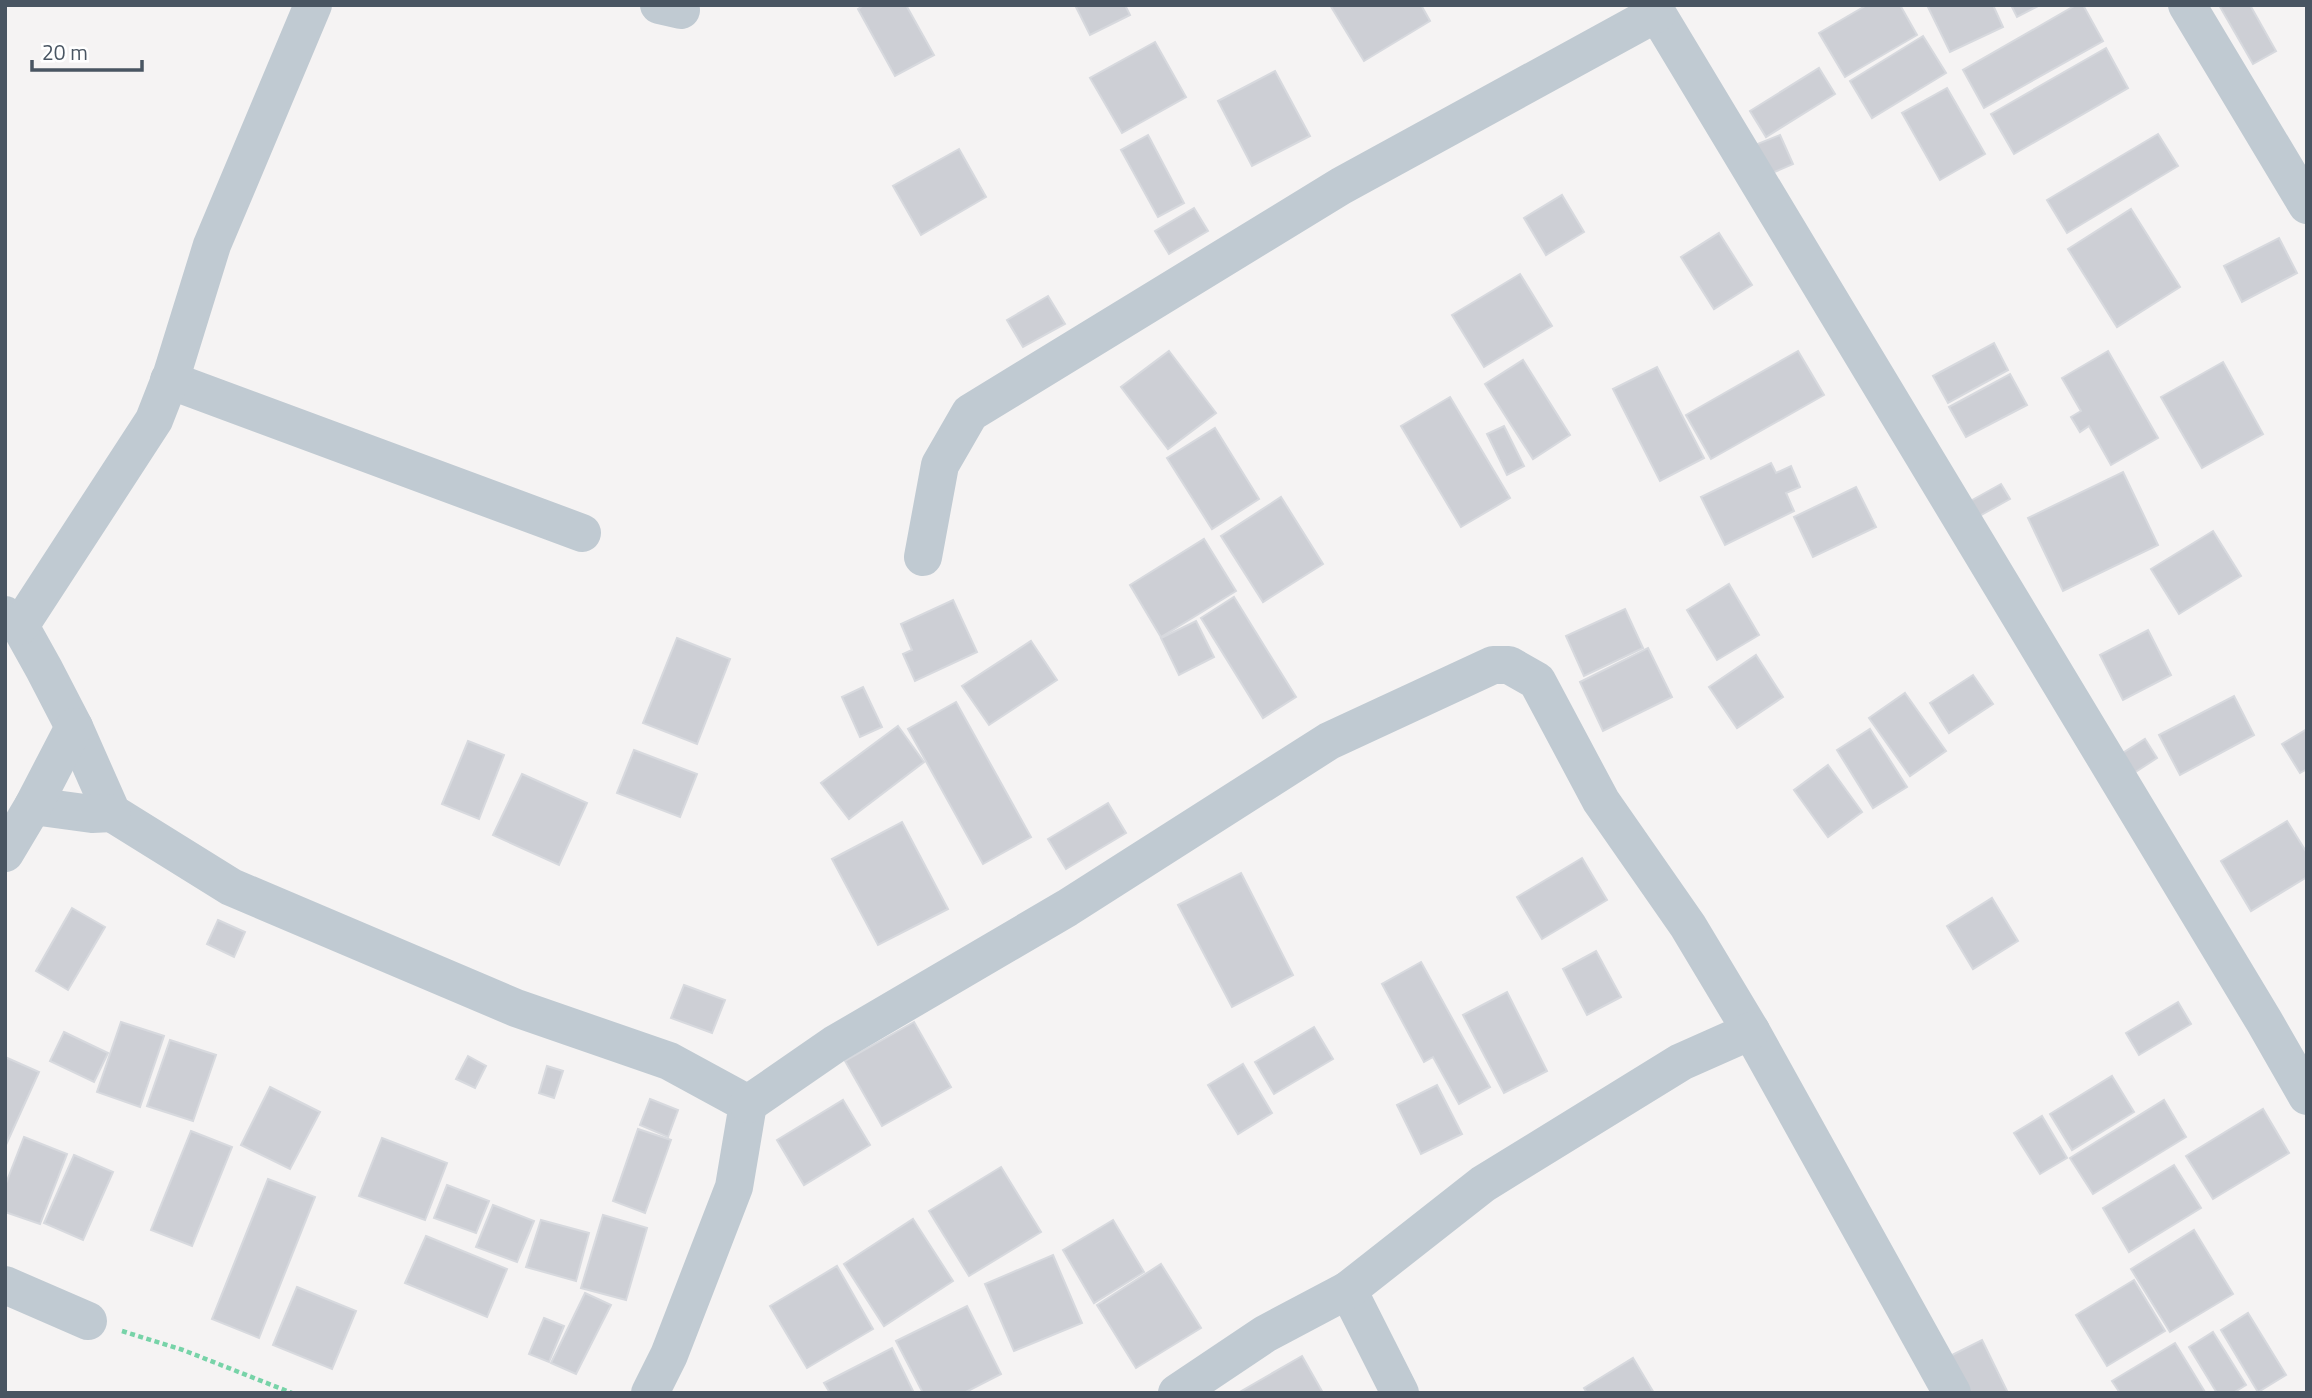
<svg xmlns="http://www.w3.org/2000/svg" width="2312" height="1398" viewBox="0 0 2312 1398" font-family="'Titillium Web',sans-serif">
<rect width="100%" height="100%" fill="#f5f3f3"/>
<g fill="#cdcfd5" stroke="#d7d9de" stroke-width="2">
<path d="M864,5H906L934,55L895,76L858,9Z"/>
<path d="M1075,5H1125L1130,15L1090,35Z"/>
<path d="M1330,5H1421L1430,21L1364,61Z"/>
<path d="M1867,5H1900L1917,35L1845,77L1819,33Z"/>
<path d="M1927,5H1993L2003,27L1950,52Z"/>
<path d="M2011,5H2040L2017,17Z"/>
<path d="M2076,5H2083L2103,41L1984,108L1963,70Z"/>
<path d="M2219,5H2250L2276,51L2253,64Z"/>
<path d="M1923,36L1946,73L1872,118L1850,81Z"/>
<path d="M1155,42L1186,97L1122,133L1090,78Z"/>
<path d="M2106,48L2128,88L2014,154L1991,114Z"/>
<path d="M1819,68L1835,94L1766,137L1750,111Z"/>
<path d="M1275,71L1310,136L1252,166L1218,101Z"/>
<path d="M1947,88L1985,154L1940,180L1902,113Z"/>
<path d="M2158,134L2178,166L2067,233L2047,200Z"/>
<path d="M1148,135L1184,203L1158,217L1121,150Z"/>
<path d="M1780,135L1793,164L1763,177L1750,147Z"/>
<path d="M959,149L986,197L921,235L893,186Z"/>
<path d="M1562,195L1584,232L1546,255L1524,218Z"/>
<path d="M1194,208L1208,231L1169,254L1155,231Z"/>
<path d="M2131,209L2180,287L2117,327L2068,249Z"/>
<path d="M1719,233L1752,285L1714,309L1681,257Z"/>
<path d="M2279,238L2297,273L2242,302L2224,266Z"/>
<path d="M1520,274L1552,326L1484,367L1452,315Z"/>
<path d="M1048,296L1065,324L1023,347L1007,320Z"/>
<path d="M1994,343L2008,370L1948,403L1933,376Z"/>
<path d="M1169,351L1216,413L1168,449L1121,387Z"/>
<path d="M1798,351L1824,395L1711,459L1686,415Z"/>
<path d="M2108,351L2158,438L2111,465L2089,426L2080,432L2071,417L2081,411L2062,378Z"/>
<path d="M1523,360L1570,435L1533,459L1485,384Z"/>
<path d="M2223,362L2263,434L2202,468L2161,397Z"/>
<path d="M1657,367L1704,458L1660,481L1613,389Z"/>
<path d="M2010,374L2027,405L1966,437L1949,407Z"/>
<path d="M1450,397L1510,498L1461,527L1401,426Z"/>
<path d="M1504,426L1524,466L1507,475L1487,434Z"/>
<path d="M1215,428L1259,499L1212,529L1167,458Z"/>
<path d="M1771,463L1776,473L1791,466L1800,487L1786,493L1794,511L1725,545L1701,497Z"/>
<path d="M2123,472L2158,545L2063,591L2028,518Z"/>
<path d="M2001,484L2010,499L1974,519L1965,504Z"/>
<path d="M1856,487L1876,527L1813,557L1794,517Z"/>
<path d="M1281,497L1323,564L1263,602L1221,536Z"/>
<path d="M2213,531L2241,576L2179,614L2151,569Z"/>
<path d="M1204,539L1236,591L1161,637L1130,585Z"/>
<path d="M1729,584L1759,635L1717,660L1687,610Z"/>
<path d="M1234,597L1296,697L1263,718L1201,618Z"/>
<path d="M953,600L977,652L915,681L903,654L912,650L901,624Z"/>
<path d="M1625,609L1643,648L1584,676L1566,636Z"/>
<path d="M1196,621L1214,657L1179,675L1161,638Z"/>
<path d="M2148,630L2171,675L2123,700L2100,655Z"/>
<path d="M677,638L730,659L697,744L643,723Z"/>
<path d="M1031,641L1057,680L989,725L962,686Z"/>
<path d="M1648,648L1672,697L1603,731L1580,682Z"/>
<path d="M1756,655L1783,697L1737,728L1709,687Z"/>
<path d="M1973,675L1993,704L1949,733L1930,703Z"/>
<path d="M863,687L882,727L860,737L842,697Z"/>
<path d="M1905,693L1946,751L1910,776L1869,718Z"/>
<path d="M2234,696L2254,735L2180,775L2159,735Z"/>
<path d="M956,702L1031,837L983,864L908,729Z"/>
<path d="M898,726L924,762L849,819L821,783Z"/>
<path d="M1870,729L1907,787L1873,808L1837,750Z"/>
<path d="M2307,729V769L2300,773L2282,744Z"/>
<path d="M2145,739L2157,758L2134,773L2121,754Z"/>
<path d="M468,741L504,755L479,819L442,804Z"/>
<path d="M634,750L697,774L680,817L617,793Z"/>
<path d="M1828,765L1862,812L1828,837L1794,790Z"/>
<path d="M522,774L587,803L559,865L493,835Z"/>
<path d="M1108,803L1126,833L1066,869L1048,839Z"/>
<path d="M2287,821L2307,853V877L2251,911L2221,861Z"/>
<path d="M902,822L948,909L878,945L832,859Z"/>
<path d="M1582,858L1607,900L1542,939L1517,897Z"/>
<path d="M1241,873L1293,975L1232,1007L1178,905Z"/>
<path d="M1992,898L2018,941L1973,969L1947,926Z"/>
<path d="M72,908L105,927L68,990L36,971Z"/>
<path d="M218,920L245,932L234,957L207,944Z"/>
<path d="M1596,951L1621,997L1587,1015L1563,969Z"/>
<path d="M1421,962L1490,1087L1459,1104L1433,1057L1424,1062L1382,984Z"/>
<path d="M684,985L725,1000L712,1033L671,1018Z"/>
<path d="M1507,992L1547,1071L1504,1093L1463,1015Z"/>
<path d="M2178,1002L2191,1024L2139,1055L2126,1033Z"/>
<path d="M121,1022L164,1036L140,1107L97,1092Z"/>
<path d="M914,1022L951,1087L882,1126L845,1061Z"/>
<path d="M1314,1027L1333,1059L1274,1094L1255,1062Z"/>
<path d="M64,1032L108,1053L94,1082L50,1061Z"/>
<path d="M170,1040L216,1055L193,1121L147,1106Z"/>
<path d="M468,1056L486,1066L475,1088L456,1079Z"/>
<path d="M5,1057L39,1072L5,1147Z"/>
<path d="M1243,1064L1272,1113L1238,1134L1208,1085Z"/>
<path d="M547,1066L563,1071L554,1098L539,1093Z"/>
<path d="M2112,1076L2134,1112L2072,1150L2050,1114Z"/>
<path d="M1437,1085L1462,1134L1421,1154L1397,1105Z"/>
<path d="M270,1087L320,1112L290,1169L241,1145Z"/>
<path d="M650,1099L678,1110L668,1137L640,1125Z"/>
<path d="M843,1100L870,1145L804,1185L777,1140Z"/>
<path d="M2164,1100L2186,1137L2093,1194L2070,1158Z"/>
<path d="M2263,1109L2289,1153L2213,1199L2186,1156Z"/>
<path d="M2042,1116L2067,1158L2040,1174L2014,1133Z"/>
<path d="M638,1129L671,1140L645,1213L613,1201Z"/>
<path d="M191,1131L232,1147L192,1246L151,1230Z"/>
<path d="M24,1137L67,1154L40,1224L5,1212V1186Z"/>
<path d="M382,1138L447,1163L425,1220L359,1196Z"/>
<path d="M74,1155L113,1172L83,1240L44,1223Z"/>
<path d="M2174,1165L2201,1208L2129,1252L2103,1208Z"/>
<path d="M1001,1167L1041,1232L969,1276L929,1211Z"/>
<path d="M268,1179L315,1197L259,1338L212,1319Z"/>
<path d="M447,1185L489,1201L476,1233L434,1218Z"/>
<path d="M493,1205L534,1221L517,1262L476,1247Z"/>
<path d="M603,1215L647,1228L626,1300L581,1288Z"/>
<path d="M913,1219L953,1281L884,1326L844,1264Z"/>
<path d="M541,1220L589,1233L576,1281L526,1267Z"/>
<path d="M1113,1220L1144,1272L1094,1303L1063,1250Z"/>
<path d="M2194,1230L2233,1294L2170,1332L2131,1269Z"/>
<path d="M426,1236L507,1269L487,1317L405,1283Z"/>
<path d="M1053,1255L1082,1323L1014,1351L985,1284Z"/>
<path d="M1161,1264L1201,1328L1136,1368L1097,1305Z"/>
<path d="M837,1266L873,1329L807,1368L770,1306Z"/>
<path d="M2134,1280L2165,1331L2107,1366L2076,1315Z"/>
<path d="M297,1287L356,1311L332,1369L273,1345Z"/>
<path d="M585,1293L611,1305L576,1374L551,1363Z"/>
<path d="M967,1306L1001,1374L964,1393H923L896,1341Z"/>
<path d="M2248,1313L2286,1375L2258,1392L2221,1330Z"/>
<path d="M544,1318L564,1326L549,1362L529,1354Z"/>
<path d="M2213,1332L2246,1385L2233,1393H2217L2189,1347Z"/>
<path d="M1982,1340L2008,1393H1968L1950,1356Z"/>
<path d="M2175,1343L2205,1392L2120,1393L2112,1381Z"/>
<path d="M892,1348L914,1393H830L824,1383Z"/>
<path d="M1302,1356L1323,1393H1238Z"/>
<path d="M1633,1358L1654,1393H1587L1584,1388Z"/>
</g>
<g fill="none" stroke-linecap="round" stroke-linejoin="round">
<path stroke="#77d3a8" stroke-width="4.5" stroke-dasharray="5 3.5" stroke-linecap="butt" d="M122,1331L183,1350L292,1393"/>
<g stroke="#c0cad2" stroke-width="38">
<path d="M659,5L681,10"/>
<path d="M1652,5L2264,1021L2307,1096"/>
<path d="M2187,5L2307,205"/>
<path d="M169,380L582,533"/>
<path d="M923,557L940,465L970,413L1341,186L1657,13"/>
<path d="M5,615L20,626L44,669L74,727L112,813L231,887L516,1008L669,1061L748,1104L734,1187L669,1355L650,1393"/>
<path d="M20,626L154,420L172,374L212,245L313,5"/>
<path d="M33,806L92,814L112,813"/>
<path d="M5,853L33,806L74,727"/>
<path d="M748,1104L835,1044L1067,908L1329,741L1493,665H1509L1537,681L1601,801L1688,926L1751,1031L1952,1393"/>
<path d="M5,1285L88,1321"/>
<path d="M1348,1290L1400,1393"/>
<path d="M1177,1393L1265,1334L1348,1290L1483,1184L1681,1062L1751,1031"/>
</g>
</g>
<rect width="2312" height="1398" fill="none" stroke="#495562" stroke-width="14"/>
<path d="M32 60v10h110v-10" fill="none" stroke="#495562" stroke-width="3.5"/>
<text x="42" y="60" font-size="21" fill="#495562" stroke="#ffffff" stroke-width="5" paint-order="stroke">20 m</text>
</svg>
